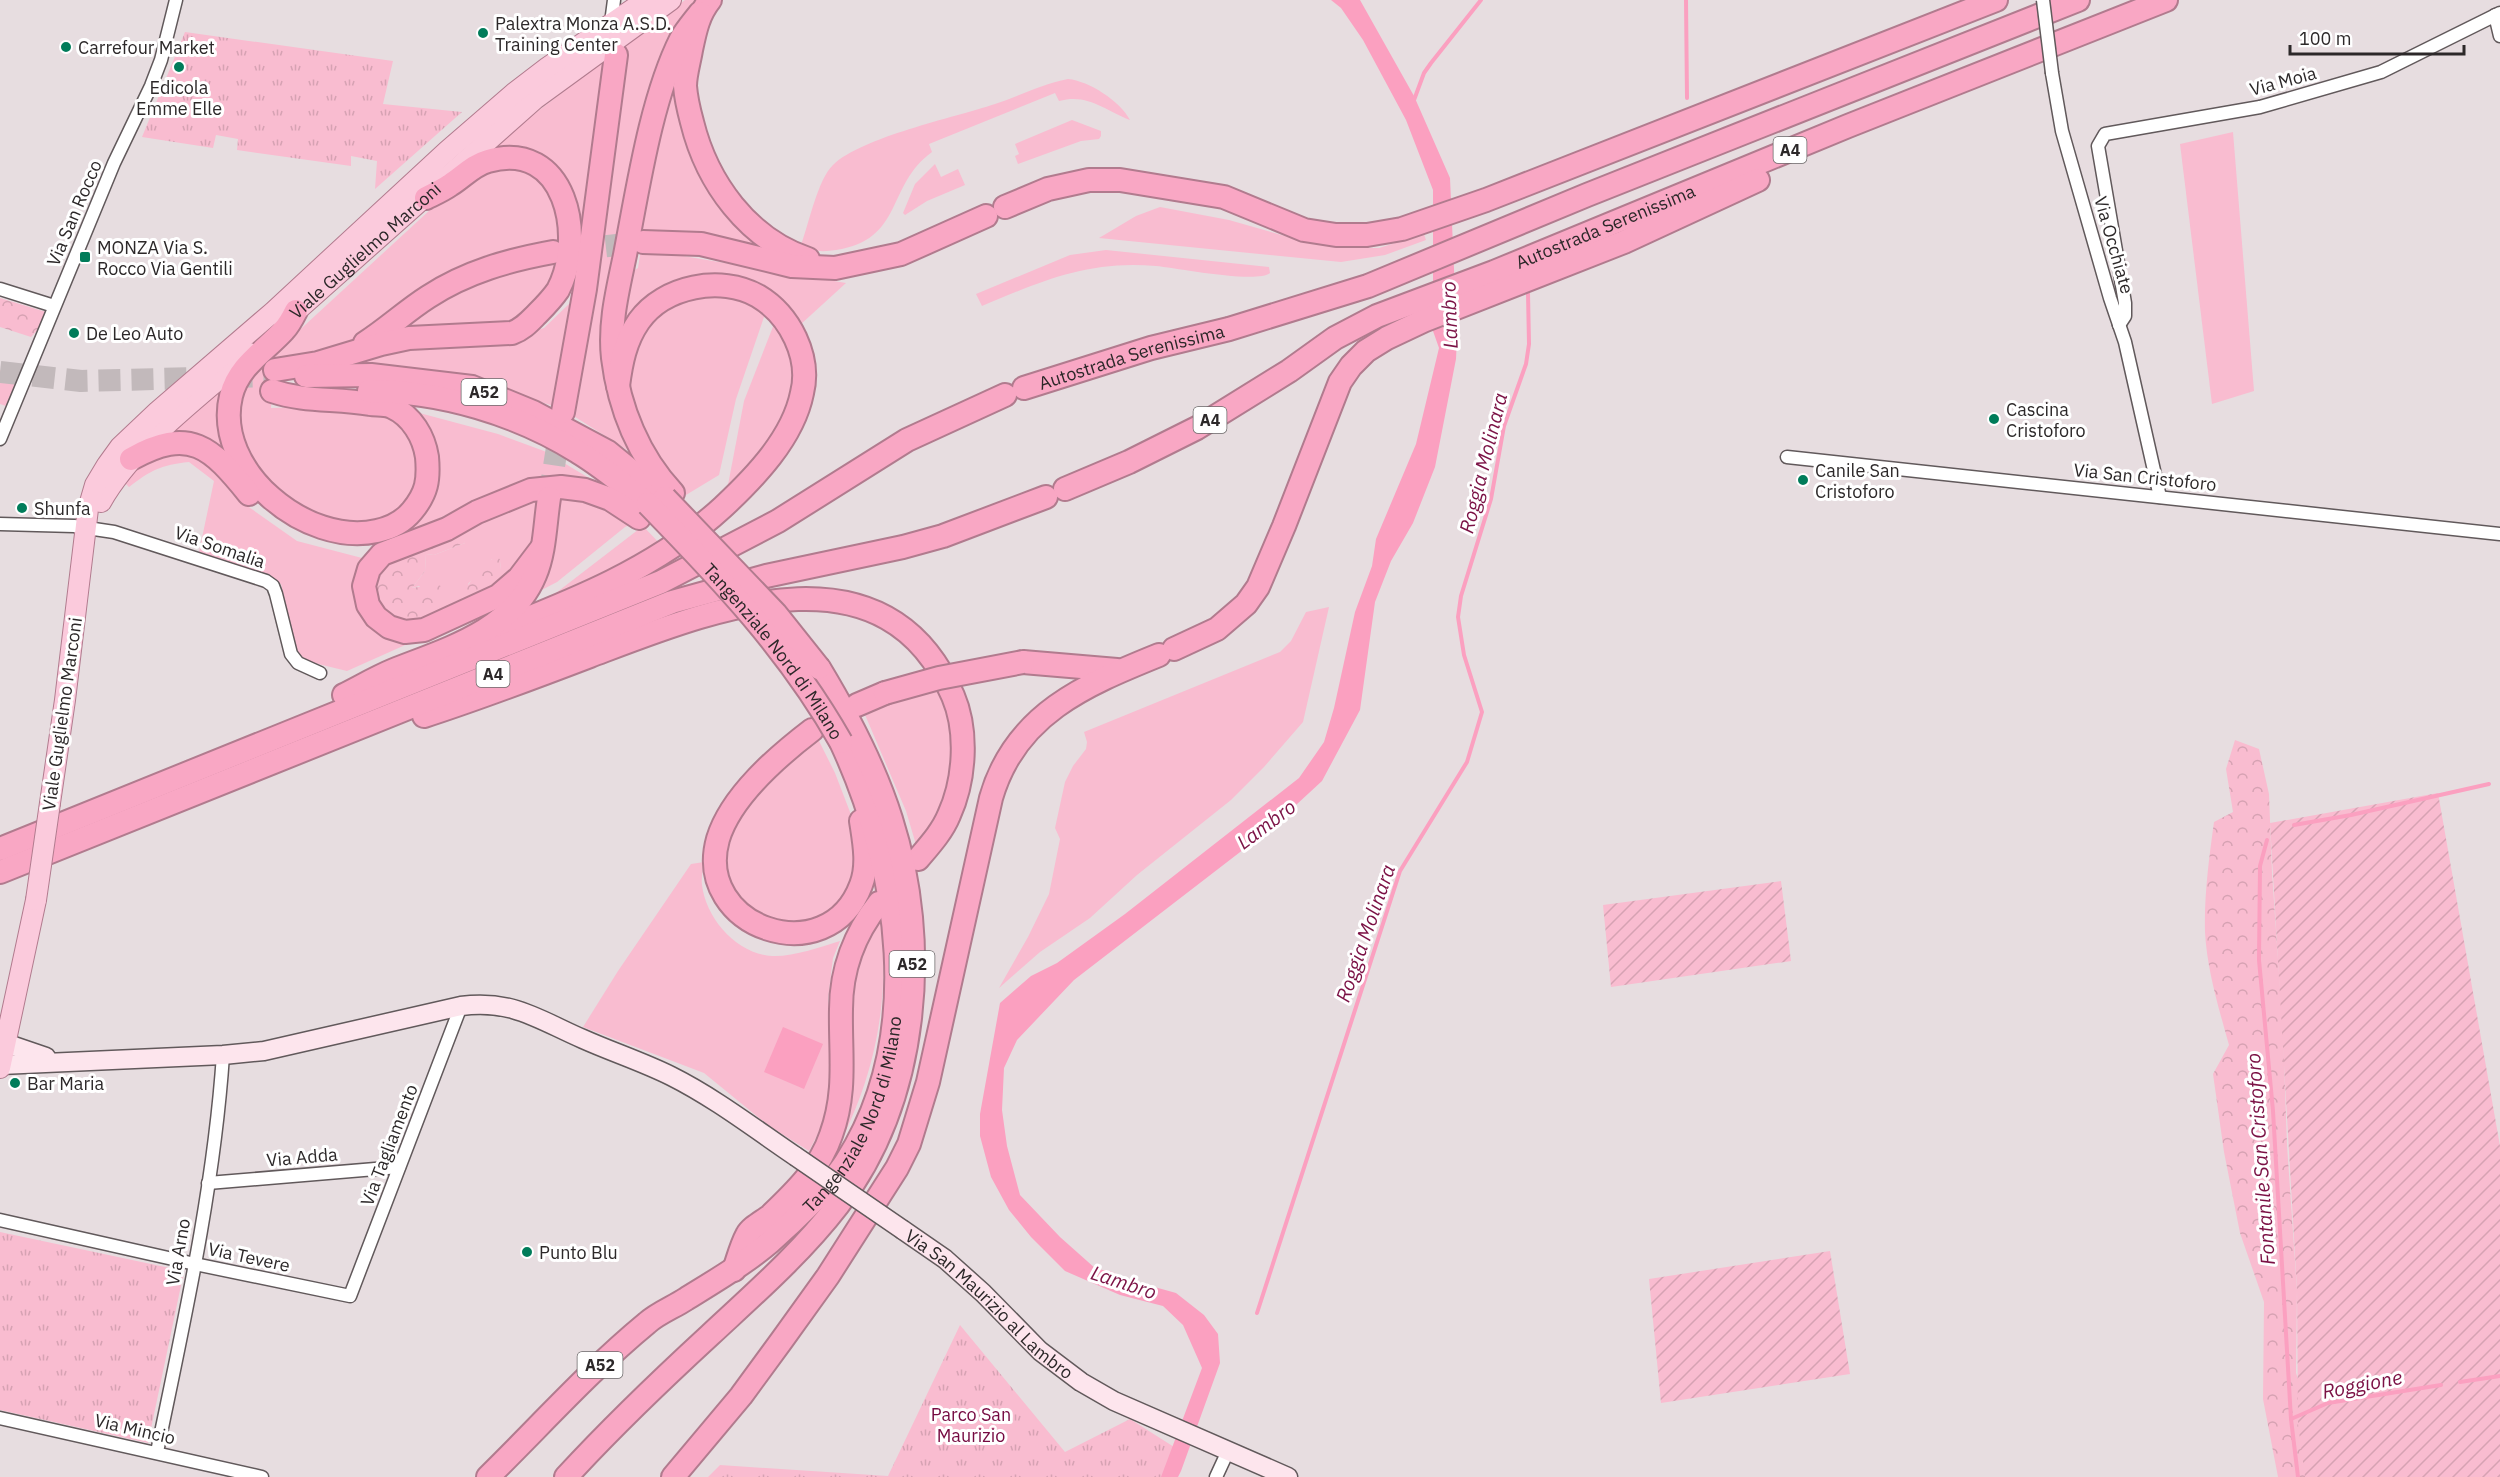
<svg xmlns="http://www.w3.org/2000/svg" width="2500" height="1477" viewBox="0 0 2500 1477" font-family="'IBM Plex Sans',sans-serif">
<defs>
<pattern id="forest-crowns" width="20" height="18" patternUnits="userSpaceOnUse" patternTransform="scale(1.5)"><rect width="20" height="18" fill="#f9bcd0"/><path d="M2 6a3 3 0 1 1 6 0M12 15a3 3 0 1 1 6 0" fill="none" stroke="#d6a2b3"/></pattern>
<pattern id="park-tufts" width="24" height="20" patternUnits="userSpaceOnUse" patternTransform="scale(1.5)"><rect width="24" height="20" fill="#f9bcd0"/><path d="M3 7l-1-3M5 7V3M7 7l1-3M15 17l-1-3M17 17v-4M19 17l1-3" fill="none" stroke="#d6a2b3"/></pattern>
<pattern id="garden-furrows" width="10" height="10" patternUnits="userSpaceOnUse" patternTransform="scale(1.5)"><rect width="10" height="10" fill="#f9bcd0"/><path d="M-1 1l2-2M0 10L10 0M9 11l2-2" fill="none" stroke="#d6a2b3"/></pattern>
</defs>
<rect width="100%" height="100%" fill="#e7dde0"/>
<g fill="#f9bcd0">
<path d="M685,0H703L673,39L611,282L631,446L629,451L572,415L624,46Z"/>
<path d="M605,60L578,272C578,252 581,229 577,210C566,163 538,146 492,146Z"/>
<path d="M675,72L687,144L784,259L635,233Z"/>
<path d="M1068,79C1089,81 1120,101 1130,120C1104,110 1088,93 1059,101L1055,93L929,144L932,152C886,185 904,240 836,250C823,252 812,252 801,245C809,223 818,179 833,165C862,137 953,118 995,104C1020,96 1042,84 1068,79Z"/>
<path d="M1072,120L1101,131V136L1099,139L1081,141L1018,164L1015,156L1019,154L1015,144Z"/>
<path d="M2233,132L2254,391L2212,404L2180,144Z"/>
<path d="M935,164L941,177L958,169L965,185L927,201L905,215L903,213L915,184Z"/>
<path d="M498,165L520,166L557,188L559,243L337,352L274,360L271,408L373,405L393,412L414,438L418,463L416,487L405,508L389,518L368,524L324,519L293,502L264,480L246,456L237,415L243,382L443,198Z"/>
<path d="M1160,207L1229,220L1313,244L1348,248H1379L1424,234L1426,240L1385,255L1341,262L1099,238L1136,216Z"/>
<path d="M641,249L846,283L800,325L697,278L620,339L630,273L638,268Z"/>
<path d="M1106,250L1269,267L1270,273C1257,284 1177,268 1156,266C1088,260 1042,281 982,306L976,294L1070,255Z"/>
<path d="M557,259L553,278L543,295L515,322L399,332C441,286 500,275 557,259Z"/>
<path d="M725,294L750,301L765,314L736,399L719,475L686,495L665,473L643,435L628,390L638,335L674,301Z"/>
<path d="M570,303L577,306L553,406L471,378L407,367L346,363L404,348L497,343L544,328Z"/>
<path d="M774,324L781,332L796,374L785,418L745,473L727,490L744,401Z"/>
<path d="M0,370L18,376L6,406L0,404Z"/>
<path d="M232,379C229,387 223,395 221,404C217,420 231,450 239,464C271,519 362,571 415,515C430,500 436,478 433,456C430,440 420,424 412,411L498,434L544,451L604,487C569,481 539,479 505,489C460,503 392,551 347,543C310,537 275,517 251,487C243,477 234,459 223,452C203,439 183,440 161,441Z"/>
<path d="M194,450L227,478L246,505L297,541L362,558L364,566L412,642L347,671L306,661L296,650L281,584L199,552L214,481L189,462C161,465 151,470 129,487L124,482C150,455 160,456 194,450Z"/>
<path d="M558,491L638,521L625,527L557,582L532,595L536,604L552,596L643,526L662,546L513,621Z"/>
<path d="M546,492L533,548L508,581L500,570L501,561L492,559L468,584L482,598L446,612L419,586L412,588L425,571L426,554L434,555L465,543L457,527Z"/>
<path d="M1329,607L1303,722L1264,767L1231,800L1137,875L1090,918L1040,952L999,988L1028,937L1049,894L1060,839L1055,828L1065,782L1073,766L1086,749L1087,742L1084,732L1280,652L1291,641L1306,612Z"/>
<path d="M943,684L956,736L942,814L917,848L906,811L863,710Z"/>
<path d="M818,739L835,773L850,812L861,859L844,901L805,925L760,919L727,888L721,846L770,771Z"/>
<path d="M704,862C703,869 701,878 702,885C706,919 737,954 772,956C792,957 821,947 840,941L833,958L828,999L835,1071L828,1114L809,1151L769,1126L704,1073L583,1027L618,971L691,864Z"/>
<path d="M880,916C892,1005 872,1090 827,1166L848,1008L859,953Z"/>
</g>
<g fill="url(#forest-crowns)">
<path d="M0,298L46,312L43,324L31,337L0,327Z"/>
<path d="M463,533L465,543L434,555L426,554L425,571L412,588L437,584L446,589V612L409,624L382,613C375,594 374,584 383,565Z"/>
<path d="M498,557L501,561L500,570L509,573L482,598L470,596L465,593C470,579 484,560 498,557Z"/>
<path d="M2235,740L2259,749L2269,794L2272,873L2283,1031L2287,1145L2297,1290L2296,1373L2331,1477H2278L2263,1399L2264,1302L2240,1233L2224,1152L2213,1074L2229,1045C2219,1009 2207,970 2205,932C2204,896 2209,858 2214,822L2233,812L2226,769Z"/>
</g>
<g fill="url(#park-tufts)">
<path d="M185,32L393,61L383,104L462,112L375,189L377,161L351,156V166L237,150L238,139L216,135L213,148L142,137Z"/>
<path d="M0,1232L184,1271L148,1443L0,1410Z"/>
<path d="M960,1325L1065,1452L1130,1419L1182,1452L1169,1477H708L720,1465L888,1476Z"/>
</g>
<g fill="url(#garden-furrows)">
<path d="M2438,793L2500,1146V1477H2305L2298,1424L2297,1290L2270,823Z"/>
<path d="M1781,881L1791,961L1611,987L1603,905Z"/>
<path d="M1830,1251L1850,1374L1661,1403L1649,1279Z"/>
</g>
<g fill="#fba0c0">
<path d="M1331,0H1360L1414,96L1450,178L1457,337L1456,359L1435,467L1413,523L1391,561L1375,602L1360,710L1322,781L1270,829L1074,980L1017,1040L1004,1068L1002,1110L1007,1146L1020,1195L1060,1237L1096,1269L1110,1271L1133,1281L1176,1293L1204,1315L1218,1334L1220,1363L1181,1471L1178,1477H1161L1202,1368L1183,1325L1163,1306L1120,1295L1065,1271L1031,1237L1009,1210L991,1177L980,1136V1114L1000,1003L1031,976L1057,963L1125,914L1299,778L1324,742L1334,708L1355,612L1372,566L1376,539L1416,444L1439,348L1433,331V190L1406,120L1363,40L1341,8Z"/>
<path d="M783,1027L823,1044L804,1089L764,1072Z"/>
</g>
<g fill="none" stroke-linecap="round" stroke-linejoin="round">
<g stroke="#fba0c0" stroke-width="4">
<path d="M1686,0L1687,98"/>
<path d="M1414,100L1424,73L1431,63L1481,0"/>
<path d="M2294,825L2351,815L2489,784"/>
<path d="M2267,840L2260,866L2259,960L2273,1111L2291,1419L2298,1477"/>
<path d="M1257,1313L1400,871L1467,762L1482,712L1464,655L1458,617L1461,596L1491,499L1504,426L1526,364L1529,344L1528,293"/>
<path d="M2460,1382L2500,1376"/>
<path d="M2291,1419L2328,1403L2441,1385"/>
</g>
<g stroke="#c2b9bb" stroke-width="22" stroke-dasharray="22 11" stroke-linecap="butt">
<path d="M573,250L643,242"/>
<path d="M0,372L81,381L274,376"/>
<path d="M549,498L561,422"/>
</g>
<defs>
<g id="minor">
<path d="M2495,15L2500,36"/>
<path d="M611,23L614,0"/>
<path d="M2052,73L2062,131L2110,298L2125,342L2160,497"/>
<path d="M0,289L54,306"/>
<path d="M2119,325L2125,316V303L2098,146L2105,134L2260,107L2381,72L2500,13"/>
<path d="M0,439L114,163L151,86L161,60L176,0"/>
<path d="M1787,457L2500,534"/>
<path d="M0,524L74,526L114,532L266,581L273,586L276,594L291,654L298,663L320,673"/>
<path d="M208,1183L399,1167"/>
<path d="M0,1220L195,1264L350,1296L461,1006"/>
<path d="M0,1418L262,1477"/>
<path d="M157,1452C184,1321 214,1189 223,1055"/>
<path d="M1216,1477L1228,1451"/>
</g>
<g id="secondary">
<path d="M5,1043L46,1057"/>
<path d="M1,1065L223,1055L264,1051L461,1006C512,999 539,1020 583,1039C612,1052 643,1062 671,1076C715,1098 755,1129 795,1156"/>
<path id="s1" d="M903,1230L945,1259L983,1293L1040,1351L1081,1382L1114,1401L1288,1477"/>
</g>
<g id="primary">
<path id="s2" d="M284,322L535,99L671,0"/>
<path d="M101,502C134,444 199,398 249,353"/>
<path d="M50,803L65,700L88,509L95,485L107,465L120,447L158,411L273,312L447,151L514,93L548,67L646,0"/>
<path d="M0,1068L36,900"/>
</g>
<g id="motorway">
<path d="M710,0C698,15 695,31 691,50C689,62 685,75 685,86C686,99 689,111 692,122C707,183 748,239 808,259"/>
<path d="M1005,207L1048,189L1089,180H1120L1224,197L1304,230L1336,235H1367L1402,229L1486,200L1996,0"/>
<path d="M643,242L701,244L792,266L835,268L901,254L986,216"/>
<path d="M365,343C387,329 406,311 428,297C466,272 509,260 553,252"/>
<path d="M275,370L318,363L381,344L409,338L512,333C523,329 529,322 537,314C545,306 552,299 558,290C586,237 566,139 488,161C473,165 463,177 450,185C443,190 434,194 426,198"/>
<path d="M306,376L371,375L472,387L533,412L608,452L657,492"/>
<path id="s3" d="M1024,388L1151,348L1229,329L1368,286L1587,195L2078,0"/>
<path d="M272,391C305,402 335,398 370,404C377,405 386,404 392,407C412,416 424,437 427,457C429,480 427,493 412,511C403,522 391,528 377,531C307,547 213,471 231,396C238,366 265,351 284,330C289,325 293,317 296,311"/>
<path d="M369,391C440,391 518,414 578,452C603,467 625,486 648,504"/>
<path d="M563,412L585,289L616,55"/>
<path d="M131,459C190,426 211,447 249,494"/>
<path id="s4" d="M1065,489L1129,462L1197,428L1289,371L1335,338L1377,316L1494,272L1848,126L2166,0"/>
<path d="M673,493C639,457 619,408 613,358C609,323 618,289 625,255C638,188 651,99 681,39C686,30 694,21 700,13"/>
<path d="M541,549L519,578L498,596L424,630L405,632L389,627L376,617L368,605L364,586L369,569L382,554L447,529L477,512L531,490L561,487L585,490L610,499L639,518"/>
<path d="M450,649C545,611 646,578 723,507C755,477 793,438 802,393C811,357 790,315 758,296C721,275 664,286 639,321C625,341 621,363 618,386"/>
<path d="M1174,649L1217,629L1246,604L1258,587L1284,526L1340,382L1351,366L1366,351L1387,338L1423,321L1624,242L1758,180"/>
<path d="M1023,662L1117,670"/>
<path d="M344,695C360,687 377,677 394,670C444,650 512,631 535,575C545,552 545,523 549,498"/>
<path d="M857,705L885,693"/>
<path d="M424,716C480,698 535,677 590,656C709,611 884,537 953,696C968,731 965,780 949,815C942,832 929,846 918,859"/>
<path d="M812,730C778,756 731,796 718,839C693,928 828,974 861,885C869,865 864,841 861,821"/>
<path d="M0,849L661,582L778,521L907,440L1005,395"/>
<path d="M0,872L672,602L766,576L903,547L943,536L1046,497"/>
<path d="M734,1270C738,1259 741,1246 747,1235C751,1227 764,1221 771,1215C795,1192 820,1168 831,1135C847,1091 840,1054 841,1009C841,970 855,933 879,903"/>
<path id="s5" d="M488,1477C541,1425 590,1370 647,1323C658,1313 674,1307 686,1299C715,1281 744,1264 770,1242C793,1222 830,1187 846,1162C926,1037 900,869 841,742"/>
<path d="M566,1477C612,1427 660,1381 710,1335C754,1294 801,1253 838,1205C919,1099 931,944 891,819C874,765 848,716 819,668"/>
<path d="M673,1477L741,1396L782,1340L828,1276L897,1168L909,1144L928,1082L991,798C1015,714 1085,685 1159,655"/>
</g>
</defs>
<use href="#minor" stroke="#61595b" stroke-width="15"/>
<use href="#secondary" stroke="#61595b" stroke-width="21"/>
<use href="#primary" stroke="#b17b8e" stroke-width="22"/>
<use href="#motorway" stroke="#b17b8e" stroke-width="26"/>
<use href="#minor" stroke="#fff" stroke-width="12"/>
<use href="#secondary" stroke="#fde5ed" stroke-width="18"/>
<use href="#primary" stroke="#fbcadc" stroke-width="20"/>
<use href="#motorway" stroke="#f9a7c4" stroke-width="22"/>
<defs>
<path id="minor-bridge" d="M2043,0L2052,73"/>
<path id="secondary-bridge" d="M795,1156L903,1230"/>
<path id="primary-bridge" d="M36,900L50,803"/>
<g id="motorway-bridge">
<path d="M665,498L776,614L819,668"/>
<path id="s6" d="M648,504C721,579 789,650 841,742"/>
<path d="M885,693L939,678L1023,662"/>
</g>
</defs>
<use href="#minor-bridge" stroke="#61595b" stroke-width="15" stroke-linecap="butt"/>
<use href="#secondary-bridge" stroke="#61595b" stroke-width="21" stroke-linecap="butt"/>
<use href="#primary-bridge" stroke="#b17b8e" stroke-width="22" stroke-linecap="butt"/>
<use href="#motorway-bridge" stroke="#b17b8e" stroke-width="26" stroke-linecap="butt"/>
<use href="#minor-bridge" stroke="#fff" stroke-width="12"/>
<use href="#secondary-bridge" stroke="#fde5ed" stroke-width="18"/>
<use href="#primary-bridge" stroke="#fbcadc" stroke-width="20"/>
<use href="#motorway-bridge" stroke="#f9a7c4" stroke-width="22"/>
</g>
<g fill="#007c5a" stroke="#fff" stroke-width="2">
<circle cx="483" cy="33" r="6"/>
<circle cx="66" cy="47" r="6"/>
<circle cx="179" cy="67" r="6"/>
<rect x="79" y="251" width="12" height="12" rx="3"/>
<circle cx="74" cy="333" r="6"/>
<circle cx="1994" cy="419" r="6"/>
<circle cx="1803" cy="480" r="6"/>
<circle cx="22" cy="508" r="6"/>
<circle cx="15" cy="1083" r="6"/>
<circle cx="527" cy="1252" r="6"/>
</g>
<g text-anchor="middle" dominant-baseline="central" stroke-width="6" stroke-linejoin="round" paint-order="stroke">
<g fill="#fff" stroke="#6b6869" stroke-width="1.5">
<rect x="1773.5" y="137" width="33" height="26" rx="4.5"/>
<rect x="461.5" y="379" width="45" height="26" rx="4.5"/>
<rect x="1193.5" y="407" width="33" height="26" rx="4.5"/>
<rect x="476.5" y="661" width="33" height="26" rx="4.5"/>
<rect x="889.5" y="951" width="45" height="26" rx="4.5"/>
<rect x="577.5" y="1352" width="45" height="26" rx="4.5"/>
</g>
<g font-size="16" font-weight="bold" fill="#2c2829">
<text x="1790" y="150">A4</text>
<text x="484" y="392">A52</text>
<text x="1210" y="420">A4</text>
<text x="493" y="674">A4</text>
<text x="912" y="964">A52</text>
<text x="600" y="1365">A52</text>
</g>
<g font-size="18" fill="#2c2829" stroke="#fff" text-anchor="start">
<text x="495" y="23">Palextra Monza A.S.D.<tspan x="495" dy="21">Training Center</tspan></text>
<text x="78" y="47">Carrefour Market</text>
<text x="179" y="87" text-anchor="middle">Edicola<tspan x="179" dy="21">Emme Elle</tspan></text>
<text x="97" y="247">MONZA Via S.<tspan x="97" dy="21">Rocco Via Gentili</tspan></text>
<text x="86" y="333">De Leo Auto</text>
<text x="2006" y="409">Cascina<tspan x="2006" dy="21">Cristoforo</tspan></text>
<text x="1815" y="470">Canile San<tspan x="1815" dy="21">Cristoforo</tspan></text>
<text x="34" y="508">Shunfa</text>
<text x="27" y="1083">Bar Maria</text>
<text x="539" y="1252">Punto Blu</text>
</g>
<g font-size="18" fill="#2c2829" stroke="#fff">
<text transform="translate(2283 81) rotate(-15)">Via Moia</text>
<text transform="translate(74 213) rotate(-67)">Via San Rocco</text>
<text stroke="none"><textPath href="#s4" startOffset="603">Autostrada Serenissima</textPath></text>
<text transform="translate(2114 245) rotate(74)">Via Occhiate</text>
<text stroke="none"><textPath href="#s2" startOffset="108">Viale Guglielmo Marconi</textPath></text>
<text stroke="none"><textPath href="#s3" startOffset="112">Autostrada Serenissima</textPath></text>
<text transform="translate(2145 477) rotate(6)">Via San Cristoforo</text>
<text transform="translate(220 547) rotate(19)">Via Somalia</text>
<text stroke="none"><textPath href="#s6" startOffset="194">Tangenziale Nord di Milano</textPath></text>
<text transform="translate(62 714) rotate(-82)">Viale Guglielmo Marconi</text>
<text stroke="none"><textPath href="#s5" startOffset="526">Tangenziale Nord di Milano</textPath></text>
<text transform="translate(389 1145) rotate(-69)">Via Tagliamento</text>
<text transform="translate(302 1157) rotate(-5)">Via Adda</text>
<text transform="translate(178 1252) rotate(-80)">Via Arno</text>
<text transform="translate(249 1257) rotate(12)">Via Tevere</text>
<text stroke="none"><textPath href="#s1" startOffset="114">Via San Maurizio al Lambro</textPath></text>
<text transform="translate(135 1429) rotate(13)">Via Mincio</text>
</g>
<g font-size="18" fill="#750941" stroke="#fff">
<text x="971" y="1414">Parco San<tspan x="971" dy="21">Maurizio</tspan></text>
</g>
<g font-size="20" font-style="italic" fill="#7b1145" stroke="#fff">
<text transform="translate(1449 315) rotate(-92)">Lambro</text>
<text transform="translate(1483 463) rotate(-76)">Roggia Molinara</text>
<text transform="translate(1266 824) rotate(-37)">Lambro</text>
<text transform="translate(1365 933) rotate(-71)">Roggia Molinara</text>
<text transform="translate(2260 1159) rotate(-94)">Fontanile San Cristoforo</text>
<text transform="translate(1124 1282) rotate(18)">Lambro</text>
<text transform="translate(2362 1384) rotate(-11)">Roggione</text>
</g>
</g>
<path d="M2290 45v9h174v-9" fill="none" stroke="#2c2829" stroke-width="3"/>
<text x="2299" y="45" font-size="18" fill="#2c2829" stroke="#ffffff" stroke-width="4.5" paint-order="stroke">100 m</text>
</svg>
